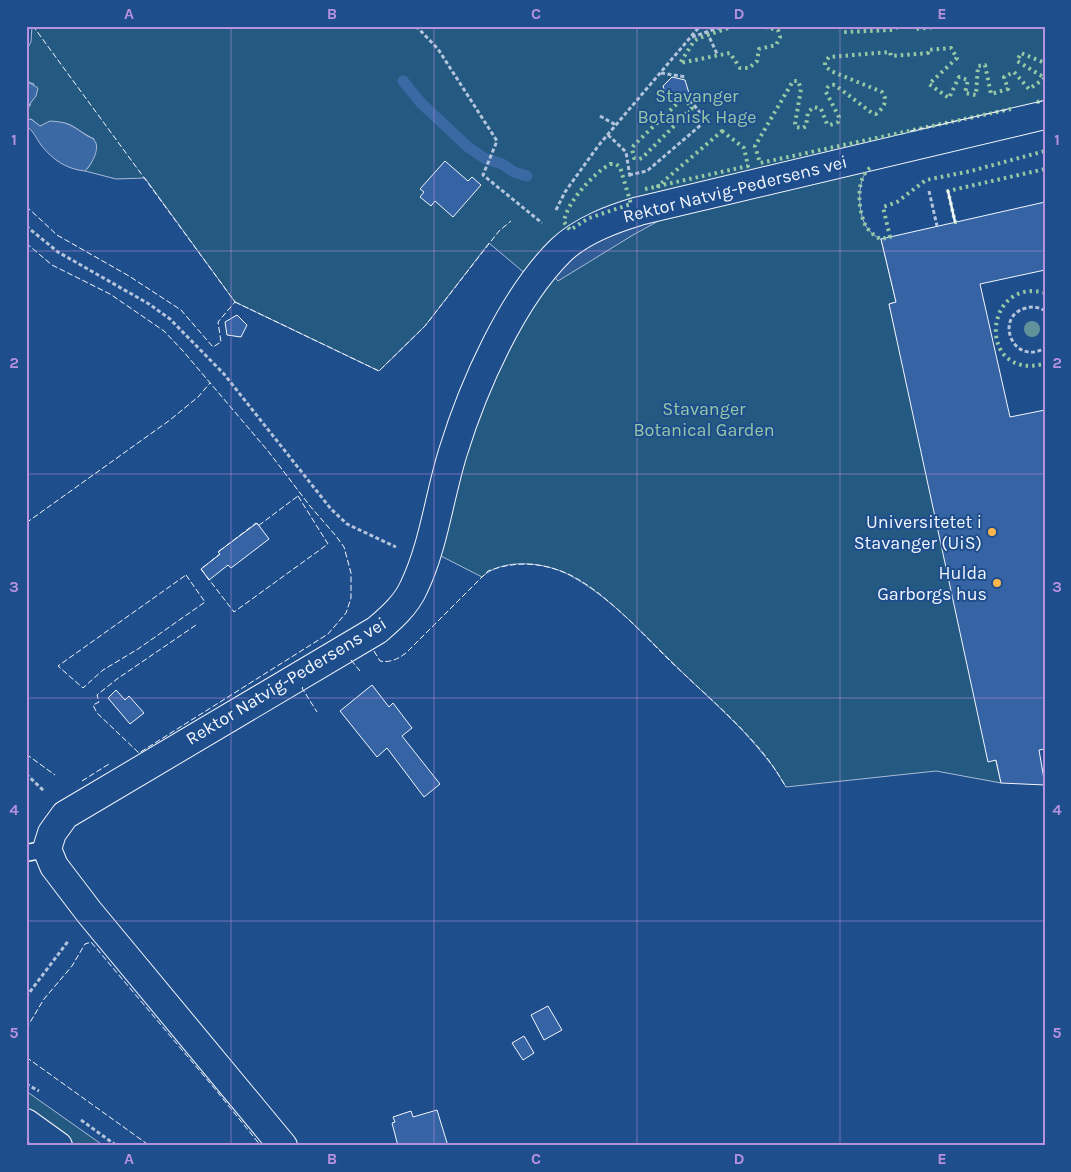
<svg xmlns="http://www.w3.org/2000/svg" width="1071" height="1172" viewBox="0 0 1071 1172" font-family="Karla,sans-serif">
<rect width="100%" height="100%" fill="#1f4e8c"/>
<g fill="#245a82" stroke="#a8bbd7">
<path d="M32,26H1045V105L869,168C857,180 858,208 864,222C867,230 874,236 881,239L896,302L889,304L1001,783L936,771L786,787C780,777 774,767 767,759C740,724 705,695 674,664C642,633 610,597 571,576C547,562 503,557 482,577L439,555L446,515L527,275L489,243L425,326L379,371L235,302L145,178L116,179L85,171C95,161 95,151 94,139C68,126 73,118 40,126L31,119L26,121V109L30,106L34,84L26,81V51L31,42Z"/>
<path d="M26,1091L104,1146H76L26,1111Z"/>
</g>
<path fill="#305b95" stroke="#a8bbd7" d="M671,214L633,235L558,281L551,273L592,238Z"/>
<g fill="#3b69a3" stroke="#a8bbd7">
<path d="M26,81L38,88L36,96L26,109Z"/>
<path d="M31,119L40,126L50,121C68,122 71,125 86,135C88,137 91,137 93,139C102,146 92,164 85,171C66,169 53,160 41,145C36,138 33,130 26,126V121Z"/>
</g>
<g fill="none" stroke-linecap="round" stroke-linejoin="round">
<path stroke="#3b69a3" stroke-width="11" d="M403,81L421,103L468,147L484,158L502,164L514,172L527,176"/>
</g>
<g fill="#3563a3" stroke="#f2f6ff">
<path d="M672,77L685,80L689,93L679,102L667,99L663,86Z"/>
<path d="M445,161L468,181L472,177L481,185L453,217L435,201L431,206L420,197L424,192L420,189Z"/>
<path d="M1045,202V270L980,284L1010,417L1045,410V749L1039,750L1045,785L1001,783L996,760L988,762L889,304L896,302L881,239Z"/>
<path d="M237,315L247,325L241,337L227,335L225,322Z"/>
<path d="M257,523L269,539L231,568L228,565L209,580L201,569L220,554L218,552Z"/>
<path d="M372,685L389,707L393,703L412,728L402,736L440,784L424,797L387,748L377,757L340,711Z"/>
<path d="M116,690L125,700L129,696L144,713L130,724L108,698Z"/>
<path d="M548,1006L562,1030L544,1040L531,1015Z"/>
<path d="M524,1036L534,1053L523,1060L512,1043Z"/>
<path d="M437,1110L448,1146H398L392,1123L395,1122L393,1117L411,1111L413,1117Z"/>
</g>
<g fill="none" stroke-linecap="round" stroke-linejoin="round">
<defs>
<path id="lane" d="M26,853L47,849"/>
<path id="street" d="M283,1146L89,912L54,866L47,849L52,833L65,815L377,630C391,618 406,605 414,587C434,545 439,497 453,452C473,387 512,298 561,250C582,230 612,219 639,211L1045,115"/>
<path id="secondary" d="M26,1123L58,1146"/>
</defs>
<use href="#lane" stroke="#f2f6ff" stroke-width="19"/>
<use href="#street" stroke="#f2f6ff" stroke-width="30"/>
<use href="#secondary" stroke="#f2f6ff" stroke-width="30"/>
<g stroke="#b3c4dc" stroke-width="3" stroke-dasharray="4 2.5" stroke-linecap="butt">
<path d="M416,26L438,49L497,141L483,175L542,223"/>
<path d="M707,32L717,54"/>
<path d="M692,37L724,26"/>
<path d="M661,73L686,77"/>
<path d="M686,95L706,120"/>
<path d="M600,116L616,125"/>
<path d="M608,135L626,152L630,177"/>
<path d="M629,175L647,171L709,118"/>
<path d="M929,191L937,226"/>
<path d="M556,210L565,192L598,146L700,26"/>
<path d="M26,226L58,252L149,304L170,319L224,374L331,509L347,524L396,547"/>
<path d="M1045,311C1039,307 1033,306 1026,308C993,316 1013,367 1045,348"/>
<path d="M26,774L44,791"/>
<path d="M26,997L69,940"/>
<path d="M26,1084L39,1091"/>
<path d="M81,1120L117,1146"/>
</g>
<use href="#lane" stroke="#1f4e8c" stroke-width="16"/>
<use href="#street" stroke="#1f4e8c" stroke-width="28"/>
<use href="#secondary" stroke="#1f4e8c" stroke-width="28"/>
<g stroke="#97c8a6" stroke-width="4" stroke-dasharray="2.5 4" stroke-linecap="butt">
<path d="M706,26L704,28L713,26"/>
<path d="M734,26L699,38L694,41L680,63L730,53L740,68H749L757,61L759,49L776,45L780,37L778,30L761,26"/>
<path d="M842,26L844,32H846L891,30H895L897,26"/>
<path d="M913,26V29L948,26"/>
<path d="M684,97L692,108L642,158L639,159L634,158L632,149L634,145Z"/>
<path d="M1037,102L1045,100"/>
<path d="M1011,109L760,163L755,146L793,81H798L801,89L795,124L796,127L803,128L806,126L808,112L814,107L821,109L827,124L830,125L838,122L839,117L826,92C827,87 829,84 835,85L872,113L876,114C883,108 889,101 882,92L831,71L825,66V62L829,57L890,52L891,56L928,53V50L951,48L957,58L929,84L949,98L959,77L968,80L965,93L976,95L978,66L985,65L991,94L1008,89L1004,77L1014,72L1029,89L1045,78L1017,61L1021,53L1045,63"/>
<path d="M722,131L744,148L748,166L658,186Z"/>
<path d="M610,164H616L620,167L631,204L589,218L570,230L564,222C566,203 594,173 610,164Z"/>
<path d="M870,168C856,178 858,207 864,222C867,230 874,236 881,239L890,237L883,207L897,202L926,180L971,171L1045,151"/>
<path d="M645,189L660,186"/>
<path d="M957,222H955L948,191L1045,169"/>
<path d="M1045,293C992,278 978,356 1022,365C1029,367 1037,365 1045,364"/>
</g>
<g stroke="#f2f6ff" stroke-width="1" stroke-dasharray="6 2.5" stroke-linecap="butt">
<path d="M1036,103L1045,100"/>
<path d="M910,131L1010,109"/>
<path d="M26,206L57,235L129,276L181,310L213,347L221,342L218,322L235,302L33,26"/>
<path d="M26,243L52,265L110,294L164,331L183,351L268,451L310,506L336,536L344,547L351,573V598L346,613L328,634L139,753L97,713L93,705L99,702L97,695L117,679L196,625"/>
<path d="M235,302L379,371L425,326L499,231L511,221"/>
<path d="M298,496L328,544L234,612L201,569L220,554L218,552L256,523L258,526Z"/>
<path d="M26,523L170,420L198,397L210,383"/>
<path d="M186,575L205,602L138,649L103,670L83,688L58,666Z"/>
<path d="M374,651L380,661C390,663 398,659 406,653L488,571C515,561 539,562 566,573C602,589 640,631 668,659C701,691 738,721 767,758C774,767 780,777 786,787"/>
<path d="M351,660L360,671"/>
<path d="M303,687L302,688L317,712"/>
<path d="M26,754L55,775"/>
<path d="M82,781L109,764"/>
<path d="M26,1029L44,999L72,966L85,944L91,942L215,1089L261,1146"/>
<path d="M26,1057L150,1146"/>
</g>
<path stroke="#f2f6ff" stroke-width="2.5" d="M948,191L955,222"/>
</g>
<circle fill="#61919a" cx="1032" cy="329" r="8"/>
<path fill="none" stroke="#b691df" stroke-width="1" stroke-opacity="0.55" d="M231,26V1146M434,26V1146M637,26V1146M840,26V1146M26,251H1045M26,474H1045M26,698H1045M26,921H1045"/>
<g fill="#ffb74d" stroke="#1f4e8c" stroke-width="2">
<circle cx="992" cy="532" r="5"/>
<circle cx="997" cy="583" r="5"/>
</g>
<g text-anchor="middle" dominant-baseline="central" stroke-width="4" stroke-linejoin="round" paint-order="stroke">
<g font-size="18" fill="#97c8a6" stroke="#1f4e8c">
<text x="697" y="96">Stavanger<tspan x="697" dy="21">Botanisk Hage</tspan></text>
<text x="704" y="409">Stavanger<tspan x="704" dy="21">Botanical Garden</tspan></text>
</g>
<g font-size="18" fill="#f2f6ff" stroke="#1f4e8c">
<text transform="translate(735 189) rotate(-14)">Rektor Natvig-Pedersens vei</text>
<text transform="translate(286 681) rotate(-31)">Rektor Natvig-Pedersens vei</text>
</g>
<g font-size="18" fill="#f2f6ff" stroke="#1f4e8c" text-anchor="end">
<text x="982" y="522">Universitetet i<tspan x="982" dy="21">Stavanger (UiS)</tspan></text>
<text x="987" y="573">Hulda<tspan x="987" dy="21">Garborgs hus</tspan></text>
</g>
</g>
<rect width="1071" height="1172" fill="none" stroke="#1f4e8c" stroke-width="55"/>
<rect x="28" y="28" width="1016" height="1116" fill="none" stroke="#b691df" stroke-width="2"/>
<g font-size="16" text-anchor="middle" font-weight="bold" fill="#b691df">
<text x="129" y="19">A</text>
<text x="332" y="19">B</text>
<text x="536" y="19">C</text>
<text x="739" y="19">D</text>
<text x="942" y="19">E</text>
<text x="14" y="145">1</text>
<text x="1057" y="145">1</text>
<text x="14" y="368">2</text>
<text x="1057" y="368">2</text>
<text x="14" y="592">3</text>
<text x="1057" y="592">3</text>
<text x="14" y="815">4</text>
<text x="1057" y="815">4</text>
<text x="14" y="1038">5</text>
<text x="1057" y="1038">5</text>
<text x="129" y="1164">A</text>
<text x="332" y="1164">B</text>
<text x="536" y="1164">C</text>
<text x="739" y="1164">D</text>
<text x="942" y="1164">E</text>
</g>
</svg>
